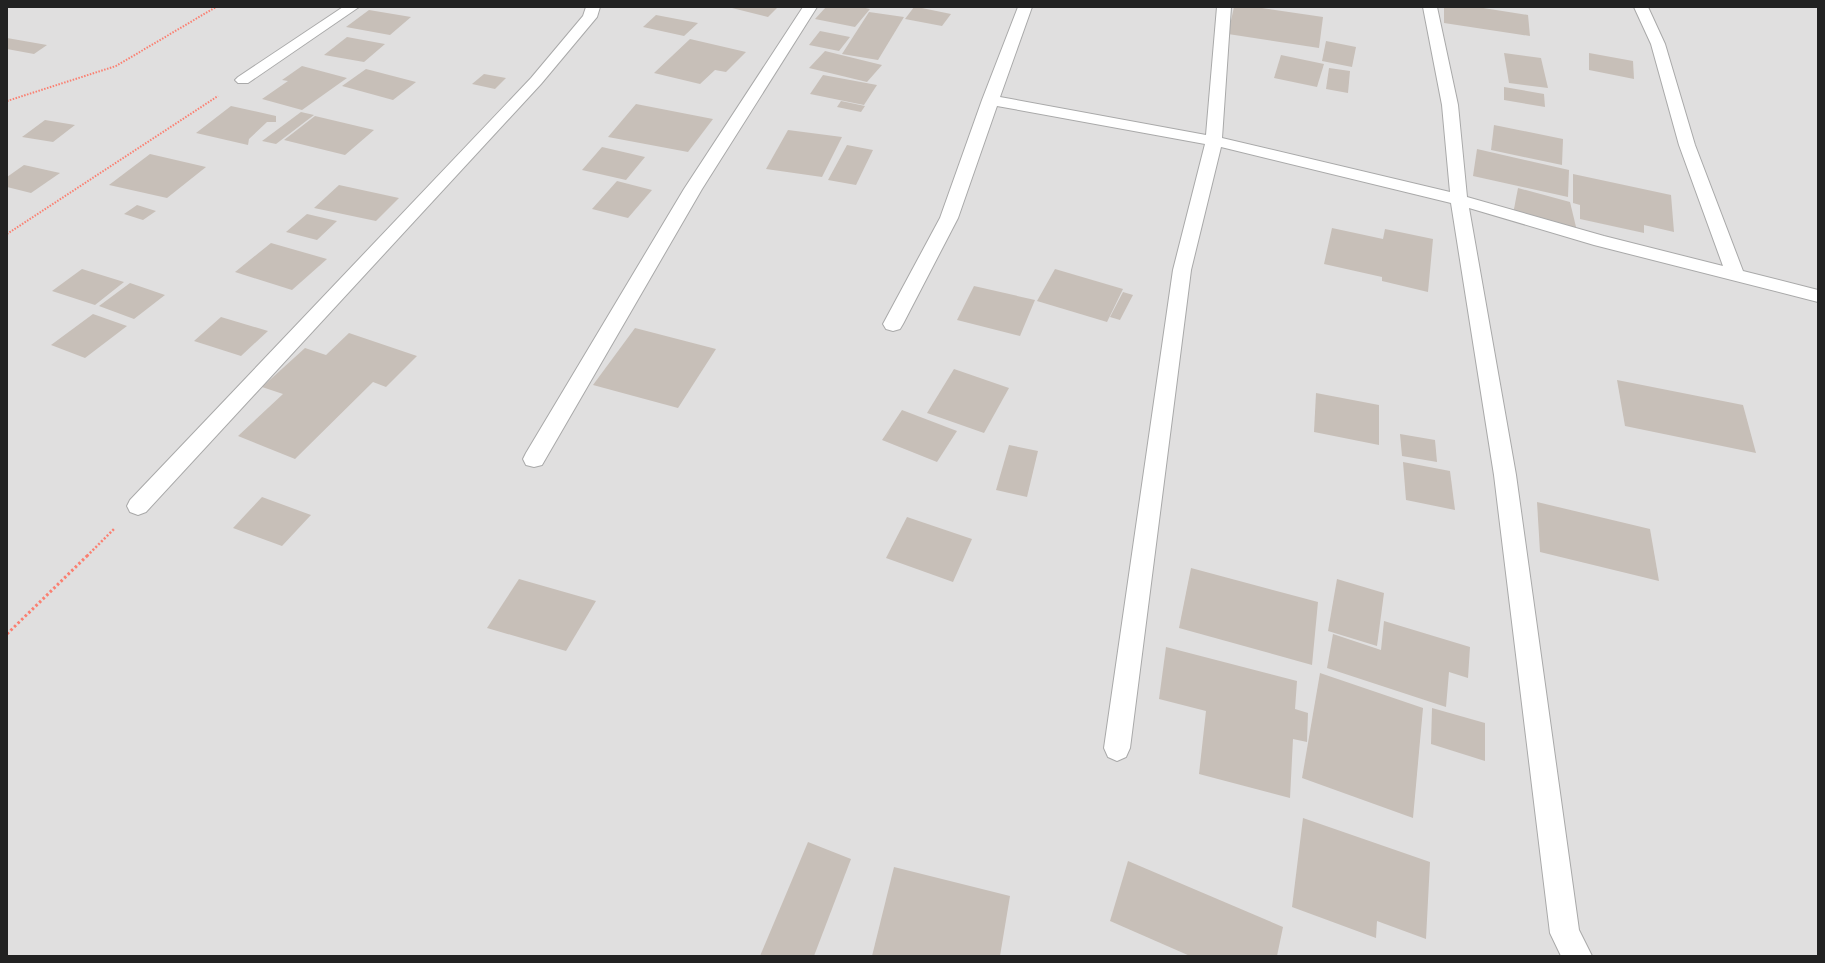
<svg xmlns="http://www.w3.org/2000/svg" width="1825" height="963" viewBox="0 0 1825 963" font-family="'IBM Plex Sans',sans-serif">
<rect width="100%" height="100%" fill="#f2efe9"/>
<rect fill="#e0dfdf" x="7" y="7" width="1811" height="949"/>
<g fill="#c7bfb8">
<path d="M728,7H778L768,17Z"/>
<path d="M826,7H861L870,9L855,27L815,19Z"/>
<path d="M914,7H917L951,14L942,26L905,19Z"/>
<path d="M1234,7H1255L1323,17L1319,48L1228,34Z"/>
<path d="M1444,7H1477L1528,15L1530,36L1444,23Z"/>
<path d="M369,10L411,17L390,35L346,27Z"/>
<path d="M869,12L904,17L878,60L842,54Z"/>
<path d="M656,15L698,23L684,36L643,27Z"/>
<path d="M820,31L850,37L839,51L809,45Z"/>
<path d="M347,37L385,44L364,62L324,55Z"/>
<path d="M7,38L47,45L34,54L7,49Z"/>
<path d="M690,39L746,52L726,72L715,70L700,84L654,73Z"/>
<path d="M1326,41L1356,47L1352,67L1322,61Z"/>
<path d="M825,51L882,65L867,82L809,68Z"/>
<path d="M1504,53L1541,58L1548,88L1509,83Z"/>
<path d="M1589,53L1633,61L1634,79L1589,70Z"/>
<path d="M1281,55L1324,64L1317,87L1274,78Z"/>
<path d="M302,66L347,78L302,110L262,99L288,81L282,80Z"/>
<path d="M1329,68L1350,71L1348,93L1326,89Z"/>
<path d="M366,69L416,82L393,100L342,86Z"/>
<path d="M484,74L506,78L495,89L472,84Z"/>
<path d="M823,75L877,85L864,105L810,94Z"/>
<path d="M1504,87L1544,94L1545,107L1504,100Z"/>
<path d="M841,101L865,106L861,112L837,107Z"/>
<path d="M636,104L713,119L688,152L608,137Z"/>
<path d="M231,106L276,116V122H267L249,139L248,145L196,133Z"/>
<path d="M301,112L314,115L276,144L262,141Z"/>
<path d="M315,116L374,130L345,155L284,140Z"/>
<path d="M45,120L75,125L53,142L22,137Z"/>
<path d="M1494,125L1563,139L1562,165L1491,150Z"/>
<path d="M788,130L842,137L822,177L766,169Z"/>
<path d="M847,145L873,150L856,185L828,180Z"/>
<path d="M602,147L645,157L626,180L582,170Z"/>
<path d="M1477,149L1569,170L1568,197L1473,176Z"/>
<path d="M150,154L206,167L167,198L109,185Z"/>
<path d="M24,165L60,173L31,193L7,187V177Z"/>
<path d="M1573,174L1671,195L1674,232L1644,225V233L1580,219V205L1573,203Z"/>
<path d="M617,181L652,190L628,218L592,209Z"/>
<path d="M339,185L399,198L376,221L314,208Z"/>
<path d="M1518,188L1570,202L1577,231L1513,214Z"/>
<path d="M137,205L156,211L143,220L124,214Z"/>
<path d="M307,214L337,221L317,240L286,232Z"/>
<path d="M1332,228L1383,239L1385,229L1433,239L1428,292L1382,281V277L1324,264Z"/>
<path d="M271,243L327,259L292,290L235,272Z"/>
<path d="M82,269L124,282L95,305L52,291Z"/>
<path d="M1055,269L1123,289L1107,322L1037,301Z"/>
<path d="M130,283L165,295L134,319L99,306Z"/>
<path d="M974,286L1035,300L1020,336L957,320Z"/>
<path d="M1123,292L1133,295L1120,320L1110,317Z"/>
<path d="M93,314L127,326L85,358L51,345Z"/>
<path d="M221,317L268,331L241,356L194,341Z"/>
<path d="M635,328L716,349L678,408L593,385Z"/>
<path d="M349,333L417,356L386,387L373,382L295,459L238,436L283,394L262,387L305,348L326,355Z"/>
<path d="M954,369L1009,388L984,433L927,413Z"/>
<path d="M1617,380L1743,405L1756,453L1625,426Z"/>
<path d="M1316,393L1379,405V445L1314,432Z"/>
<path d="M902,410L957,431L937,462L882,440Z"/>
<path d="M1400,434L1435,440L1437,462L1402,456Z"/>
<path d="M1009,445L1038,451L1027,497L996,490Z"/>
<path d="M1403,462L1450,471L1455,510L1406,500Z"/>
<path d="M262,497L311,515L282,546L233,528Z"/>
<path d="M1537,502L1650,529L1659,581L1540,552Z"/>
<path d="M907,517L972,539L953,582L886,558Z"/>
<path d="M1191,568L1318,602L1312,665L1179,628Z"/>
<path d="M519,579L596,601L566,651L487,628Z"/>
<path d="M1337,579L1384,593L1377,646L1328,631Z"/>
<path d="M1384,621L1470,647L1468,678L1449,672L1446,707L1327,668L1333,634L1381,650Z"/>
<path d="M1166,647L1297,681L1295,709L1308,713L1307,742L1293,739L1290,798L1199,774L1206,711L1159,699Z"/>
<path d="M1320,673L1423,708L1413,818L1302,778Z"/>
<path d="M1432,708L1485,723V761L1431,744Z"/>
<path d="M1303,818L1430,862L1426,939L1377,921L1376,938L1292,907Z"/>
<path d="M808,842L851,859L814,956H760Z"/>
<path d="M1128,861L1283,927L1277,956H1190L1110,921Z"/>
<path d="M894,867L1010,896L1000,956H872Z"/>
</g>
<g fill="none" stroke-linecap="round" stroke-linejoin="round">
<defs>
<g id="minor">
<path d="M343,7H359L248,83H238L235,80L238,77Z"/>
<path d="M586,7H600L597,17L541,84L146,512L138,515L130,512L127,506L130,500L531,78L583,16Z"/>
<path d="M803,7H817L702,189L542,465L534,467L526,465L523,459L526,453L684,189Z"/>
<path d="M1018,7H1032L1000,97L1206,135L1217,7H1231L1222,138L1450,192L1442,105L1423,7H1437L1458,105L1467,197L1604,236L1723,266L1679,145L1651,44L1634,7H1648L1665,44L1695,145L1743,271L1818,290V302L1594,245L1469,208L1516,475L1579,930L1592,956H1561L1550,933L1494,475L1451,203L1221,147L1191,270L1130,748L1126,757L1117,761L1108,757L1104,748L1173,270L1205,144L997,106L958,218L903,324L900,329L893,331L886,329L883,324L940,218L982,100Z"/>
</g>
</defs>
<use href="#minor" stroke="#a9a9a9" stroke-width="2"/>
<g stroke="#fa8072" stroke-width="2" stroke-dasharray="1.5 1.5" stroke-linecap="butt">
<path d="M7,101L116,66L216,7"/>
<path d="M7,234L218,96"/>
</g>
<path stroke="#fa8072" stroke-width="2.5" stroke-dasharray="2 2" stroke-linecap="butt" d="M87,556L114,529"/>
<path stroke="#fa8072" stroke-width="3" stroke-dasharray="2.5 2.5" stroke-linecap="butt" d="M7,634L88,555"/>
<use href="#minor" fill="#fff" fill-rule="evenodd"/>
</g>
<rect width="1825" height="963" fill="none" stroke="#222222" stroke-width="16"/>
</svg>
